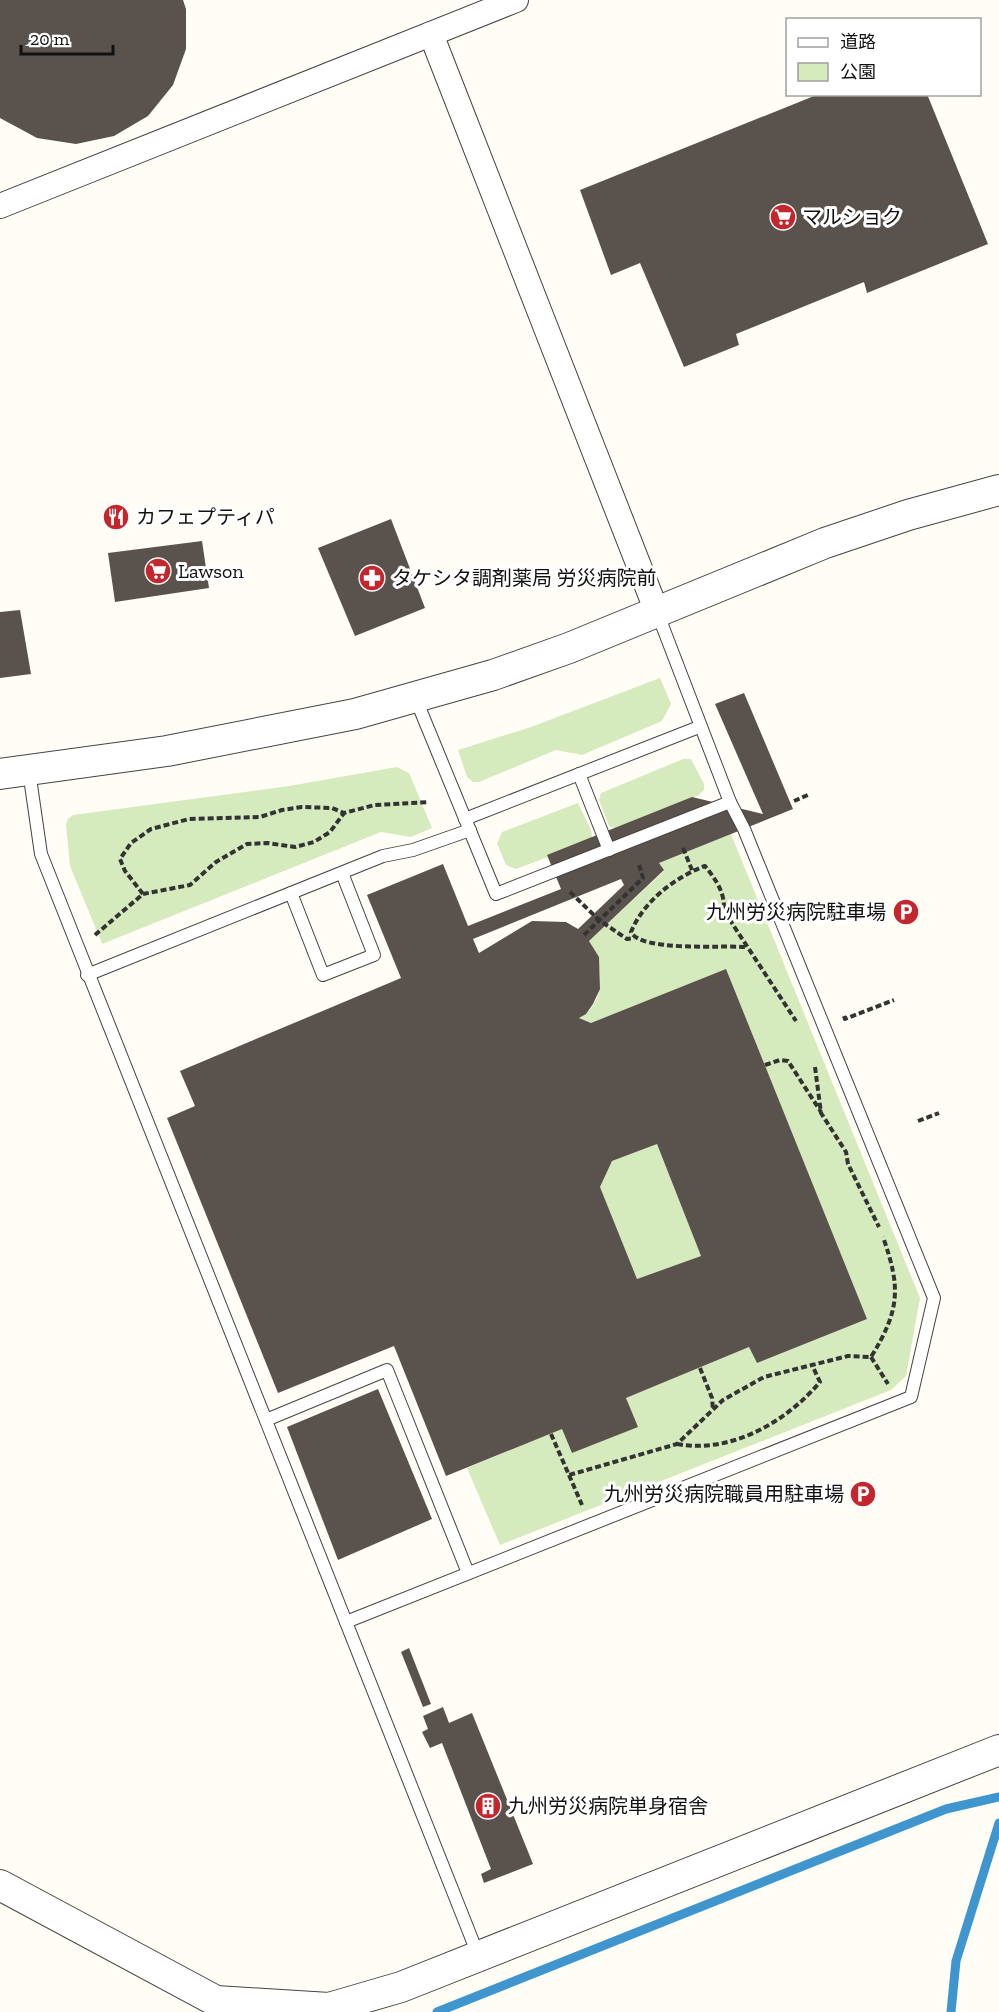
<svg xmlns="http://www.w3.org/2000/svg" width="999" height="2012" viewBox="0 0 999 2012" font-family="'Zilla Slab','Noto Sans JP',serif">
<rect width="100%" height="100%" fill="#fffdf5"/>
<g fill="#d5ebbd">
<path d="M660,678L671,704L662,721L582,755L556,750L479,782H473L467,777L458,750L531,727Z"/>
<path d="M683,759H691L704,784V790L699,795L616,829L609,826L599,800L601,793Z"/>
<path d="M397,767L409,773L432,828L411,837L381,832L102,944L101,941L70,866L66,824L68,819L73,815L289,786Z"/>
<path d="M578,803L591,830L592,837L587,842L516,869L506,865L497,843L502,832Z"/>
<path d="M731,834L920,1298L906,1376L891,1390L500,1545L467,1468L562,1429L572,1453L637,1427L626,1398L749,1347L757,1363L867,1319L591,1023L579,1018C608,1002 603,965 589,941L664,871L659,863Z"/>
<path d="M657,1144L701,1256L637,1279L600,1187L612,1161Z"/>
</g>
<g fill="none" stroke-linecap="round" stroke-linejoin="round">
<g stroke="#3f96cf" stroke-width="9">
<path d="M437,2012L946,1809L999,1797"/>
<path d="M951,2012L956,1961L999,1823"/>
</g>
</g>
<g fill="#5a524d" fill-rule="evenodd">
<path d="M0,0H183L186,9V49L173,85L148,116L114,136L76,144L37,138L0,118Z"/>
<path d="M819,94H927L988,244L867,293L864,282L736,334L739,345L684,367L640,263L611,275L580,190Z"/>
<path d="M391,519L425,608L355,636L318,548Z"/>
<path d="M202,541L209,588L115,602L108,553Z"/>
<path d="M20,610L31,674L0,678V612Z"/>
<path d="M744,693L793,809L659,863L664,870L589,941L599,957L600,989L593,1004L586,1014L579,1018L591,1023L726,969L867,1319L757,1363L749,1347L626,1398L638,1427L572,1453L562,1429L446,1476L394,1346L278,1393L167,1118L195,1106L180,1071L401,978L367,895L443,864L468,926L561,889L547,855L692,797L763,814L715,704ZM621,879L624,885L578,929L566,922L532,921L479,953L473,939ZM657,1144L701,1256L637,1279L600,1187L612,1161Z"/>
<path d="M378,1389L432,1519L338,1560L287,1427Z"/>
<path d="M409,1648L431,1704L423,1707L401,1652Z"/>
<path d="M443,1707L449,1723L472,1713L533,1864L484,1883L481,1874L491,1869L442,1743L430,1748L422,1732L428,1729L423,1716Z"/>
</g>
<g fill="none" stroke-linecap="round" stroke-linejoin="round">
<defs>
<g id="service">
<path d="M415,697L496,894L730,802"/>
<path d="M29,771L41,854L479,1957"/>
<path d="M579,774L609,850"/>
<path d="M465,819L699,727"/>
<path d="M291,893L323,975L374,955L342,873"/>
<path d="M87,975L383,856L413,850L470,830"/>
<path d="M266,1420L387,1370L468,1573"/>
<path d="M346,1622L911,1397L934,1298L744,829L730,802L657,612"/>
</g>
<g id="minor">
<path d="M431,34L657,612"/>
<path d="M0,206L516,0"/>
</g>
<g id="tertiary">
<path d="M0,774L167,751L355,714L493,675L569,648L825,543L908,515L999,490"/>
<path d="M0,1885L216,2001L329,2008L401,1987L999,1750"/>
</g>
</defs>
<use href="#service" stroke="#444" stroke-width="14"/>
<use href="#minor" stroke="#444" stroke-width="26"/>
<use href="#tertiary" stroke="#444" stroke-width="32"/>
<g stroke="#333" stroke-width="4" stroke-dasharray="6 3" stroke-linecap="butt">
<path d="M794,801L810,794"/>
<path d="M683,848L692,870"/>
<path d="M570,892L599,920L627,939L634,938"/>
<path d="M143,894L125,871L120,859L131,843L151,829L189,819L260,817L282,810L302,807L332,808L344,813L375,805L429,802"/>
<path d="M95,935L143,894L190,885L216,862L247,844L267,843L295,847L314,842L330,832L344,813"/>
<path d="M584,935L643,878L639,865"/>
<path d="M745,947C722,945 641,952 631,932C643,902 675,877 705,866C716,880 725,892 724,911L796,1021"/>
<path d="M844,1016L845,1019L894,1000"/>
<path d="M765,1065L780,1060L788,1061L821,1112"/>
<path d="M815,1067L821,1113L846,1152L848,1164L879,1227"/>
<path d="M918,1121L939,1113"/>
<path d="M871,1357L888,1384"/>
<path d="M700,1368L712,1398L713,1410"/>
<path d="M551,1434L569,1475L677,1444L723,1400L764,1377L848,1356L871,1357C900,1310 901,1288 883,1237"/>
<path d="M677,1444C731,1454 786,1422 820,1382L812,1365"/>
<path d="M569,1475L582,1505"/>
</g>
<use href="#service" stroke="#fff" stroke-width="12"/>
<use href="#minor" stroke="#fff" stroke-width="24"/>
<use href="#tertiary" stroke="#fff" stroke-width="30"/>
</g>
<defs>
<symbol id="supermarket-disc" viewBox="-11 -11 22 22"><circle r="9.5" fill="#c4262e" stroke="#fff"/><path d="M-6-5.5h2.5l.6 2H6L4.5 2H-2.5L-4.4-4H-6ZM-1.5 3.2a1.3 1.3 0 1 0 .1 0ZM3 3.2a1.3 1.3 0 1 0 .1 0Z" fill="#fff"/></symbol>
<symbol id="restaurant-disc" viewBox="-11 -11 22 22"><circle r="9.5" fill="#c4262e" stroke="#fff"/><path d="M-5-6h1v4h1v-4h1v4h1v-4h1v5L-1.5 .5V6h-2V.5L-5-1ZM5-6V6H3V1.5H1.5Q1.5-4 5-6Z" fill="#fff"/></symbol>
<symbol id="pharmacy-disc" viewBox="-11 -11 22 22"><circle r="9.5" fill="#c4262e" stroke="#fff"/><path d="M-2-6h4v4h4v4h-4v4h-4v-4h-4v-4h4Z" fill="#fff"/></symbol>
<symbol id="parking-disc" viewBox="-11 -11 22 22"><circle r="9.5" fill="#c4262e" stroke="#fff"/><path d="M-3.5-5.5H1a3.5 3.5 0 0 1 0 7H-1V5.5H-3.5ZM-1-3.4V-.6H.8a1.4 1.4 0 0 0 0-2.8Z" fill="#fff"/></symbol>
<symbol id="building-disc" viewBox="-11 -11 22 22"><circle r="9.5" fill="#c4262e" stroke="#fff"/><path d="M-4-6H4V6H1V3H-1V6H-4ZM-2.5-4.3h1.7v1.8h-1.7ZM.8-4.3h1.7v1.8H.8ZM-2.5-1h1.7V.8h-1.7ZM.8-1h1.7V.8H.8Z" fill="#fff"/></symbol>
</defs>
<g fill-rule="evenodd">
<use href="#supermarket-disc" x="768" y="202" width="30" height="30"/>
<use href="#restaurant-disc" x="101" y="502" width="30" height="30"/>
<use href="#supermarket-disc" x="143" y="556" width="30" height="30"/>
<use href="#pharmacy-disc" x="357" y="563" width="30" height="30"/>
<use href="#parking-disc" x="891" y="897" width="30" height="30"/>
<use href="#parking-disc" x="848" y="1479" width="30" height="30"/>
<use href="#building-disc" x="473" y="1791" width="30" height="30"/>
</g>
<g text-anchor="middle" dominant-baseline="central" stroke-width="6" stroke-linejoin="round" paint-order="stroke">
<g font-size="20" fill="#111" stroke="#fff" text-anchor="start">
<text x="802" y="217">マルショク</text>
<text x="136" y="517">カフェプティパ</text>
<text x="178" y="571">Lawson</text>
<text x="392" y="578">タケシタ調剤薬局 労災病院前</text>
<text x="886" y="912" text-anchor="end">九州労災病院駐車場</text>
<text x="844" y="1494" text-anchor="end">九州労災病院職員用駐車場</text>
<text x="508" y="1806">九州労災病院単身宿舎</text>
</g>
</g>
<rect x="786" y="18" width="195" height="78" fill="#ffffff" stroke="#a0a0a0" stroke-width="1.5"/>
<rect x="798" y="38" width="30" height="9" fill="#ffffff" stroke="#a0a0a0" stroke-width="1.5"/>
<text x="840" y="48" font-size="18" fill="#111111">道路</text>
<rect x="798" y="63" width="30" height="18" fill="#d5ebbd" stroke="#a0a0a0" stroke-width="1.5"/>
<text x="840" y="78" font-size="18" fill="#111111">公園</text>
<path d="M21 45v9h92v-9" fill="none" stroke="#111111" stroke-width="3"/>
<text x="30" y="45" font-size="18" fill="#111111" stroke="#ffffff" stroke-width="4.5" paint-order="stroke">20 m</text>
</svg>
